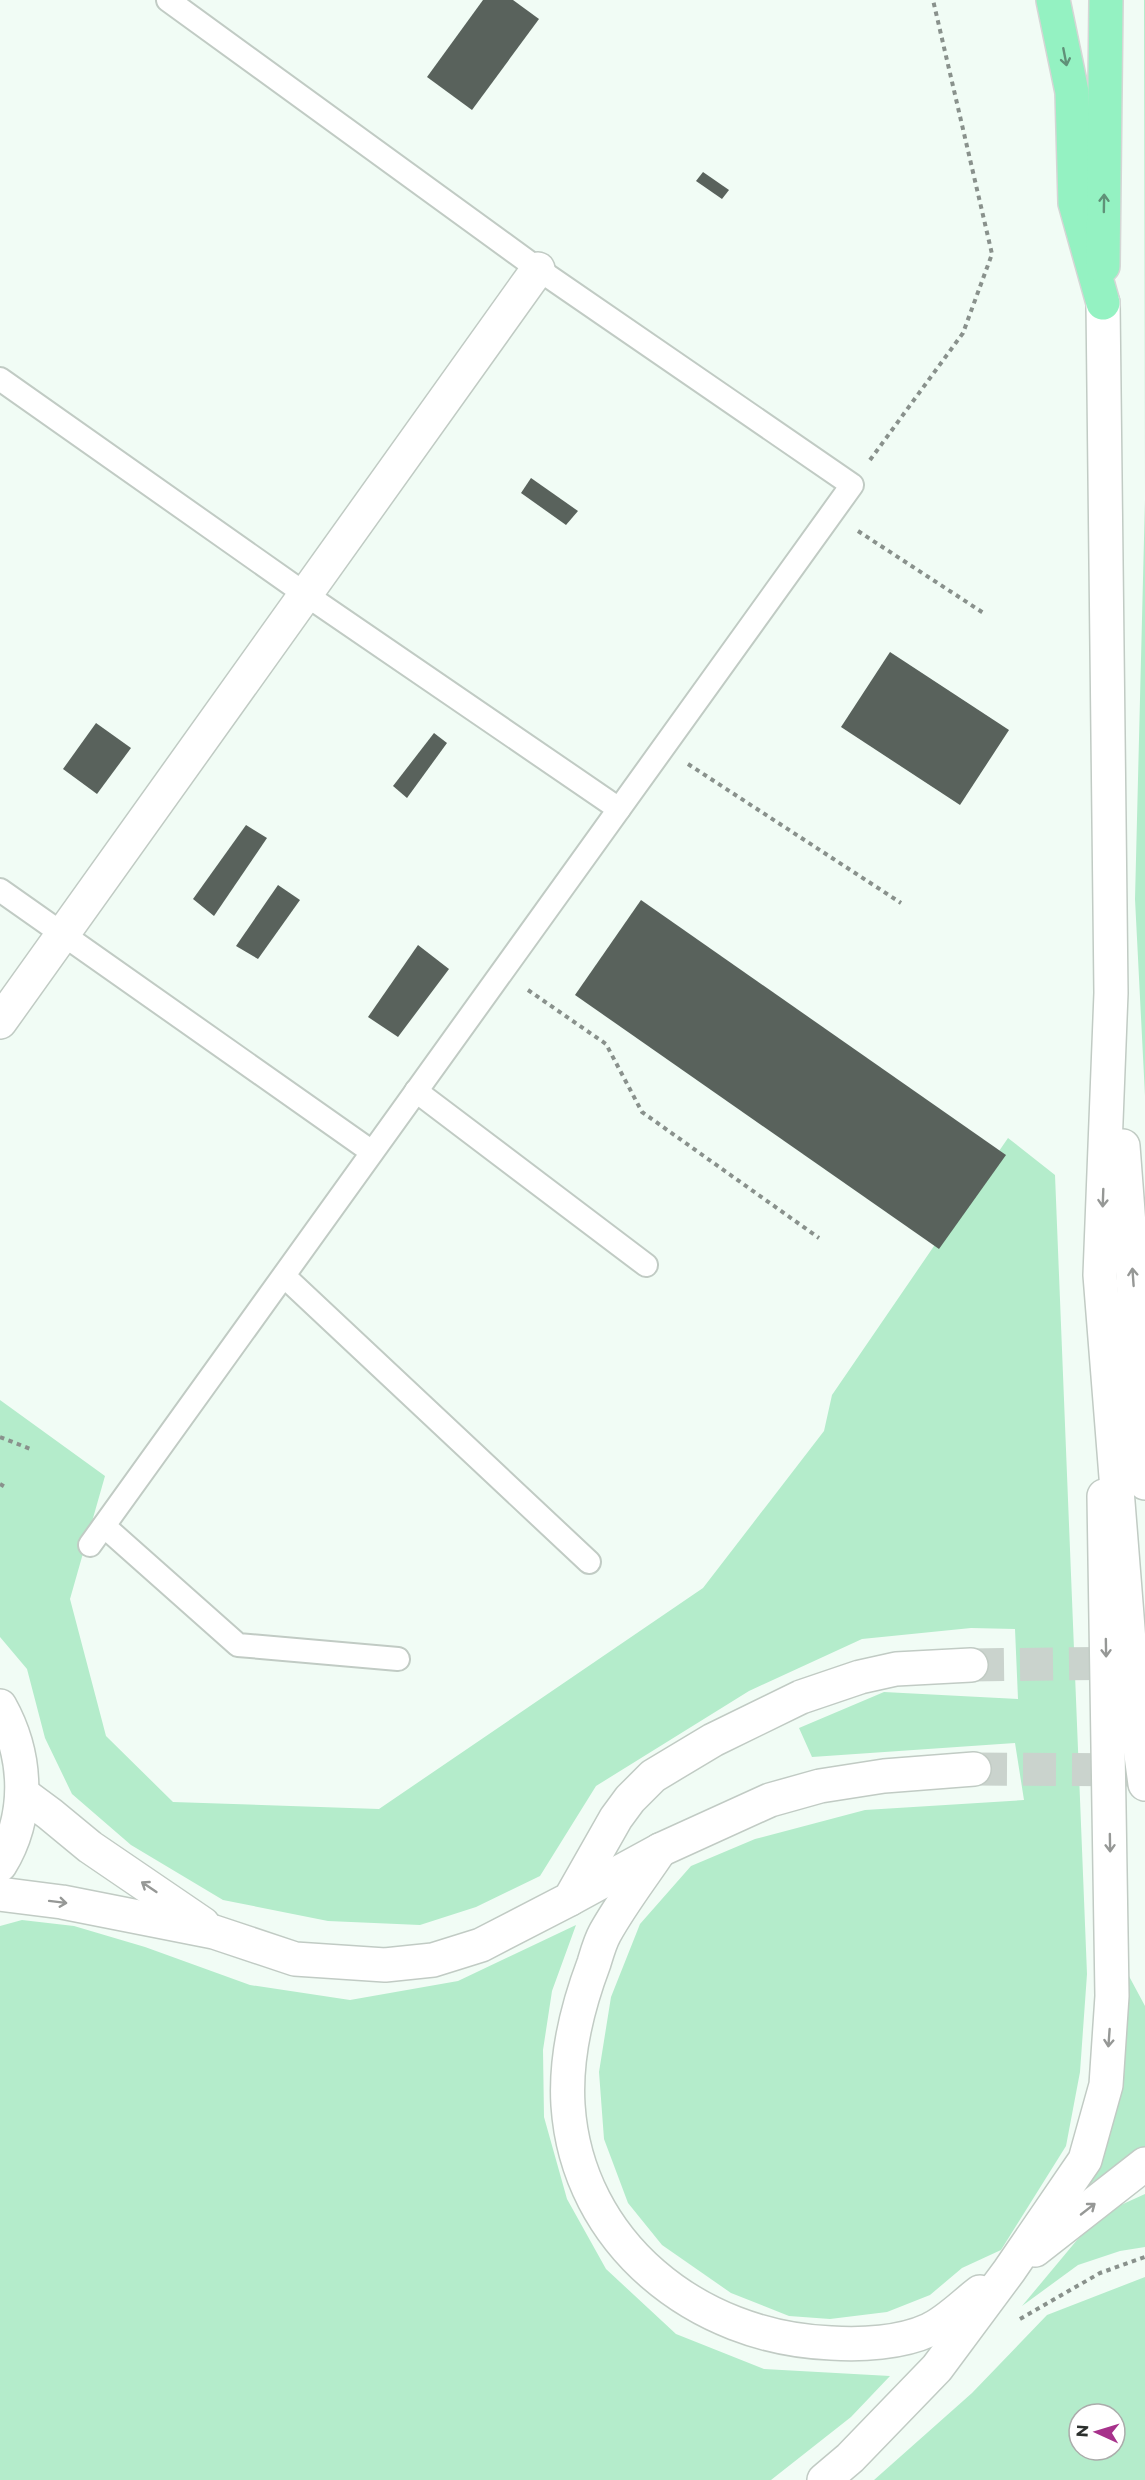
<svg xmlns="http://www.w3.org/2000/svg" width="1145" height="2480" viewBox="0 0 1145 2480" font-family="Montserrat,sans-serif">
<rect width="100%" height="100%" fill="#f1fcf5"/>
<g fill="#b4eccb" fill-rule="evenodd">
<path d="M1144,0H1145V1096L1135,899L1145,499Z"/>
<path d="M1008,1138L1055,1175L1087,1974L1080,2072L1066,2146L1001,2250L962,2268L930,2295L887,2312L830,2319L789,2316L731,2293L662,2245L628,2203L604,2139L599,2072L611,1997L640,1924L691,1866L755,1839L865,1810L1024,1800L1015,1743L812,1757L799,1728L884,1692L1018,1699L1015,1629L971,1628L862,1639L749,1691L596,1786L540,1876L476,1907L420,1925L328,1921L223,1900L131,1845L72,1794L45,1738L27,1669L0,1637V1400L105,1476L70,1599L106,1736L173,1802L379,1809L703,1588L824,1431L832,1395Z"/>
<path d="M22,1920L74,1926L145,1947L250,1985L350,2000L458,1981L576,1925L552,1991L543,2050L544,2117L567,2199L606,2269L676,2334L764,2369L890,2376L851,2417L771,2480H0V1926Z"/>
<path d="M1123,1965L1145,2006V2152L1119,2164L1080,2191Z"/>
<path d="M1145,2194V2247L1120,2251L1078,2265L1022,2306L1077,2240L1112,2209Z"/>
<path d="M1145,2277V2480H874L972,2393L1047,2315ZM1079,2414H1115V2450H1079Z"/>
</g>
<g fill="#59625c">
<path d="M483,0H513L539,19L472,110L427,77Z"/>
<path d="M703,172L729,190L722,199L696,181Z"/>
<path d="M531,478L578,511L566,525L521,493Z"/>
<path d="M890,652L1009,730L960,805L841,727Z"/>
<path d="M96,723L131,748L97,794L63,769Z"/>
<path d="M434,733L447,743L407,798L393,786Z"/>
<path d="M246,825L267,838L214,916L193,899Z"/>
<path d="M278,885L300,900L258,959L236,946Z"/>
<path d="M641,900L1006,1155L939,1249L575,995Z"/>
<path d="M418,945L449,969L398,1037L368,1017Z"/>
</g>
<g fill="none" stroke-linecap="round" stroke-linejoin="round">
<g stroke="#cad3cd" stroke-width="33" stroke-dasharray="33 16" stroke-linecap="butt">
<path d="M971,1665L1134,1663"/>
<path d="M974,1769L1137,1770"/>
</g>
<defs>
<g id="service">
<path d="M0,379L305,594L619,809"/>
<path d="M0,890L372,1152"/>
<path d="M416,1091L646,1265"/>
<path d="M284,1276L589,1562"/>
<path d="M104,1526L238,1645L398,1659"/>
<path d="M90,1545L852,485L538,269L168,0"/>
</g>
<g id="minor">
<path d="M0,1022L538,269"/>
<path d="M0,1706C28,1756 30,1816 0,1865"/>
<path d="M23,1794L50,1814L90,1847L203,1924"/>
<path d="M660,1850C642,1877 621,1904 605,1933C600,1942 597,1953 594,1963C577,2008 565,2056 568,2105C577,2243 697,2338 831,2343C861,2345 901,2343 929,2330C947,2322 964,2304 980,2292"/>
<path d="M0,1894L62,1902L214,1932L295,1959L385,1965L433,1960L481,1945L570,1899L616,1818L630,1799L653,1776L713,1740L801,1697L860,1677L896,1669L971,1665"/>
<path d="M570,1899L660,1850L770,1800L820,1786L884,1776L974,1769"/>
<path d="M1035,2250L1145,2164"/>
<path d="M824,2480L850,2458L937,2368L1009,2271L1085,2160L1106,2085L1112,1996L1104,1496"/>
</g>
<g id="secondary">
<path d="M1103,303L1111,993L1100,1275L1134,1704L1145,1784"/>
<path d="M1123,1146L1133,1277L1145,1483"/>
</g>
<g id="trunk">
<path d="M1053,0L1072,92L1075,203L1103,303"/>
<path d="M1103,266L1106,0"/>
</g>
</defs>
<use href="#service" stroke="#c1cbc4" stroke-width="26"/>
<use href="#minor" stroke="#c1cbc4" stroke-width="36"/>
<use href="#secondary" stroke="#c1cbc4" stroke-width="36"/>
<use href="#trunk" stroke="#d5d6d5" stroke-width="36"/>
<g stroke="#89918c" stroke-width="4" stroke-dasharray="4.5 4.5" stroke-linecap="butt">
<path d="M870,460L963,333L992,254L933,0"/>
<path d="M858,531L985,614"/>
<path d="M688,764L901,903"/>
<path d="M528,990L606,1044L642,1112L819,1238"/>
<path d="M0,1437L33,1450"/>
<path d="M0,1484L5,1487"/>
<path d="M1020,2319L1100,2273L1145,2257"/>
</g>
<use href="#service" stroke="#fff" stroke-width="22"/>
<use href="#minor" stroke="#fff" stroke-width="33"/>
<use href="#secondary" stroke="#fff" stroke-width="33"/>
<use href="#trunk" stroke="#94f2c2" stroke-width="33"/>
</g>
<defs><path id="oneway-shaft" d="M-6 0H5M1.5-3L5.5 0L1.5 3" fill="none" stroke-width="1.6" stroke-linecap="round" stroke-linejoin="round" transform="scale(1.5)"/></defs>
<g stroke="#609178">
<use href="#oneway-shaft" transform="translate(1065 57) rotate(79)"/>
<use href="#oneway-shaft" transform="translate(1104 203) rotate(-89)"/>
</g>
<g stroke="#969896">
<use href="#oneway-shaft" transform="translate(1103 1198) rotate(92)"/>
<use href="#oneway-shaft" transform="translate(1133 1277) rotate(-94)"/>
<use href="#oneway-shaft" transform="translate(1106 1648) rotate(89)"/>
<use href="#oneway-shaft" transform="translate(1110 1843) rotate(89)"/>
<use href="#oneway-shaft" transform="translate(149 1887) rotate(-146)"/>
<use href="#oneway-shaft" transform="translate(58 1902) rotate(7)"/>
<use href="#oneway-shaft" transform="translate(1109 2038) rotate(94)"/>
<use href="#oneway-shaft" transform="translate(1088 2209) rotate(-38)"/>
</g>
<g transform="translate(1097 2432) rotate(274)"><circle r="28" fill="#ffffff" stroke="#abacab" stroke-width="1.5"/>
<path d="M0-4.5L10 22L0 15L-10 22Z" fill="#a7328b"/>
<text y="-9" font-size="16" font-weight="bold" text-anchor="middle" fill="#2c302d">N</text>
</g>
</svg>
